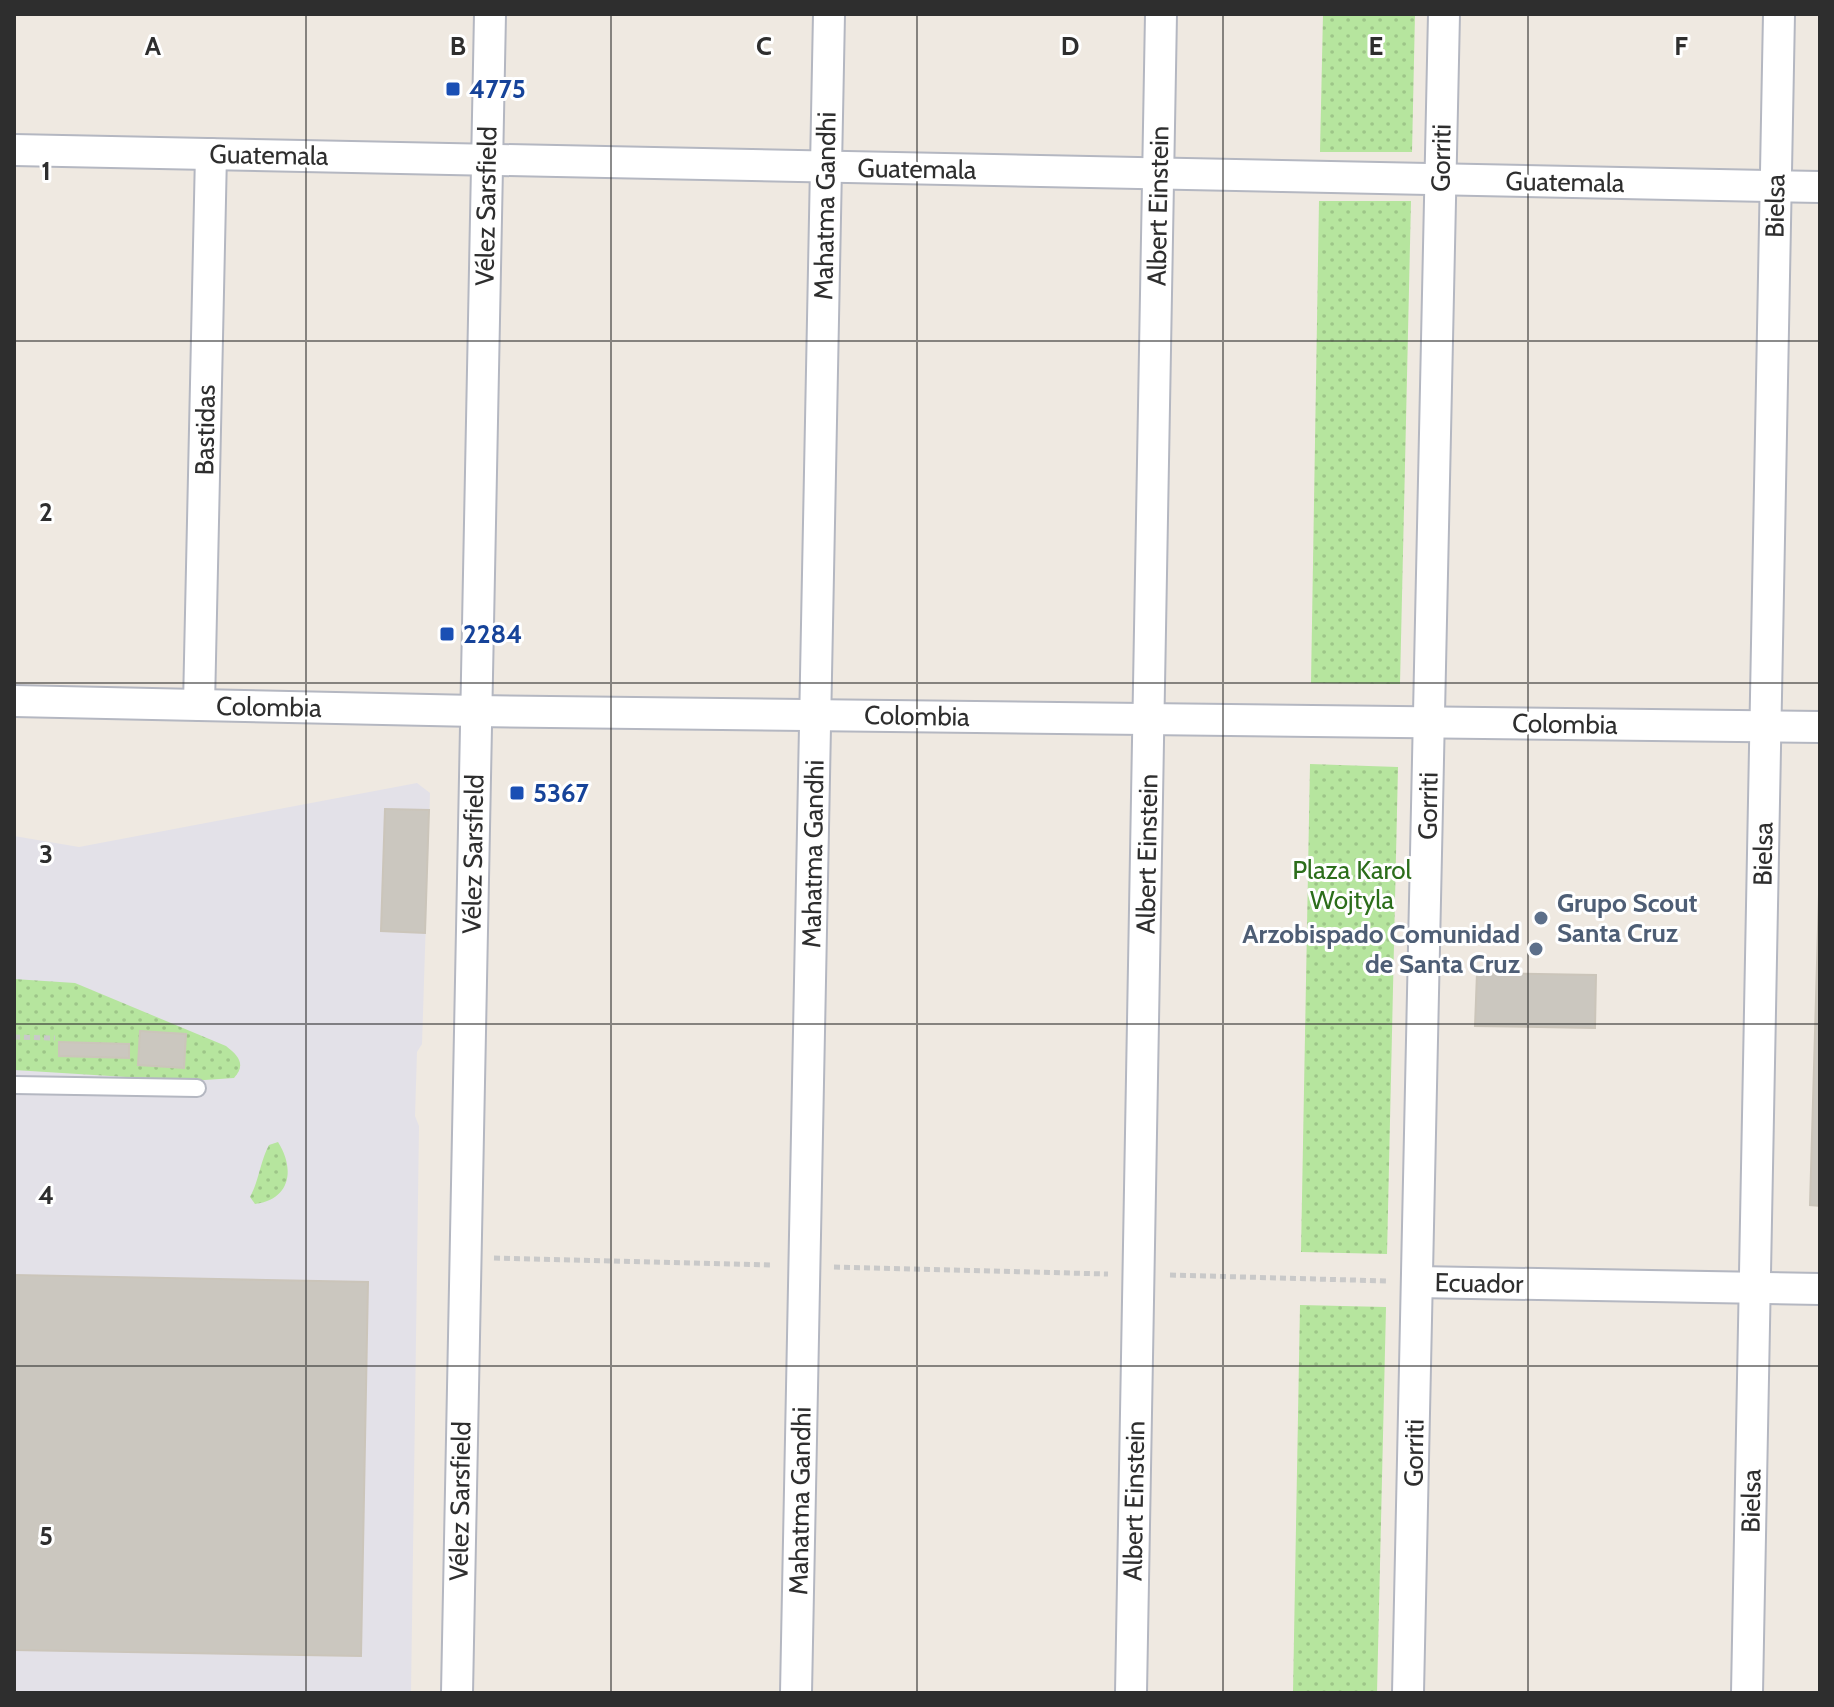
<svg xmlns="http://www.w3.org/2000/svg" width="1834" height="1707" viewBox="0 0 1834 1707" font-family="Cabin,sans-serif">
<defs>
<pattern id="green-dots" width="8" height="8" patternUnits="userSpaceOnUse" patternTransform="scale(2)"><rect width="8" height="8" fill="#b6e59e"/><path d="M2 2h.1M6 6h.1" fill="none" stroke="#9dc588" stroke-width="1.8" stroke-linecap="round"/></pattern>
</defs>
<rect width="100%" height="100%" fill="#efe9e1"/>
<path fill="#e3e1e8" d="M417,783L430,793L422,1044L417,1052L415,1116L419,1126L411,1693H14V836L79,847Z"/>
<g fill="url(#green-dots)">
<path d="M1323,14H1415L1412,152H1320Z"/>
<path d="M1319,201H1411L1400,684L1311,683Z"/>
<path d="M1310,764L1398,767L1387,1254L1301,1252Z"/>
<path d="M14,979L75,983L226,1046C239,1056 246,1065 234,1078L190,1081L14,1070Z"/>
<path d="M278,1142C295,1169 291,1199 255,1204L250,1197C259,1181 260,1162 269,1145Z"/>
<path d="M1300,1305L1386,1307L1377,1693H1293Z"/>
</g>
<g fill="#cbc7bf" stroke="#cbc5ba" stroke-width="2">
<path d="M385,809L429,810L425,933L381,931Z"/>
<path d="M1820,860V1206L1810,1205Z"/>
<path d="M1477,973L1596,975L1595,1028L1475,1026Z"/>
<path d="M140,1031L186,1034L184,1068L138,1065Z"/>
<path d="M59,1042L129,1044V1058L59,1056Z"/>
<path d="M14,1275L368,1282L361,1656L14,1650Z"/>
</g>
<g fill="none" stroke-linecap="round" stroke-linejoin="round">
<defs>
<path id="service" d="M15,1085L197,1088"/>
<g id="minor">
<path d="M14,150L1820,187"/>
<path d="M14,701L476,711L1820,727"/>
<path d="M199,705L211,154"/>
<path d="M1417,1282L1820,1289"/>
<path d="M457,1693L490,14"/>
<path d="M796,1693L829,14"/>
<path d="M1131,1693L1161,14"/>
<path d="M1408,1693L1444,14"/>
<path d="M1747,1693L1779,14"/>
</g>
</defs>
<use href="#service" stroke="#b4b7c1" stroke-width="20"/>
<use href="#minor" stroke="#b4b7c1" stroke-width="34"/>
<g stroke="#c9c9c9" stroke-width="5" stroke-dasharray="6 4" stroke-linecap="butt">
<path d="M14,1037L55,1038"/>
<path d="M494,1258L772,1265"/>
<path d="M834,1267L1108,1274"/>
<path d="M1170,1275L1388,1281"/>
</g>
<use href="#service" stroke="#fff" stroke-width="16"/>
<use href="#minor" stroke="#fff" stroke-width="30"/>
</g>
<path fill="none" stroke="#2e2e2e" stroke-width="2" stroke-opacity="0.55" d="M306,14V1693M611,14V1693M917,14V1693M1223,14V1693M1528,14V1693M14,341H1820M14,683H1820M14,1024H1820M14,1366H1820"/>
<g fill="#1a4fb4" stroke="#fff" stroke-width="3">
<rect x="445" y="81" width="16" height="16" rx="4"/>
<rect x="439" y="626" width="16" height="16" rx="4"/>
<rect x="509" y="785" width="16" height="16" rx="4"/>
</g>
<g fill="#5c6f8a" stroke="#fff" stroke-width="3">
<circle cx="1541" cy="918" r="8"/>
<circle cx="1536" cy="949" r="8"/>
</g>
<g text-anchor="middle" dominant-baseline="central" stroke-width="6" stroke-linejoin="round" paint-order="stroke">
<g font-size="26" font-weight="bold" fill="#164399" stroke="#fff" text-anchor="start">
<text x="469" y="89">4775</text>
<text x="463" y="634">2284</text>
<text x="533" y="793">5367</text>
</g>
<g font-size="26" fill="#2e2e2e" stroke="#fff">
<text transform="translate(269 155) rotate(1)">Guatemala</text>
<text transform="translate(1441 158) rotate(-89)">Gorriti</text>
<text transform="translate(917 169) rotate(1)">Guatemala</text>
<text transform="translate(1565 182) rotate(1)">Guatemala</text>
<text transform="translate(486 206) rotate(-89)">Vélez Sarsfield</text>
<text transform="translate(825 206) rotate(-89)">Mahatma Gandhi</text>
<text transform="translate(1158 206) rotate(-89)">Albert Einstein</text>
<text transform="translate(1775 206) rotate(-89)">Bielsa</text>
<text transform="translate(205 430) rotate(-89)">Bastidas</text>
<text transform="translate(269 707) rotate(1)">Colombia</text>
<text transform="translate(917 716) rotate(1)">Colombia</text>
<text transform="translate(1565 724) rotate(1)">Colombia</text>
<text transform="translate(1428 806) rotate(-89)">Gorriti</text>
<text transform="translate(473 854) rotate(-89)">Vélez Sarsfield</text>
<text transform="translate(813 854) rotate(-89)">Mahatma Gandhi</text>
<text transform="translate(1147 854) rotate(-89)">Albert Einstein</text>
<text transform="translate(1763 854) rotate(-89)">Bielsa</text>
<text transform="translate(1479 1283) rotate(1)">Ecuador</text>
<text transform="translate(1414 1453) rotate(-89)">Gorriti</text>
<text transform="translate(460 1501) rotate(-89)">Vélez Sarsfield</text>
<text transform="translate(800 1501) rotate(-89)">Mahatma Gandhi</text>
<text transform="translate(1134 1501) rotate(-89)">Albert Einstein</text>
<text transform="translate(1751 1501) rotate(-89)">Bielsa</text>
</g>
<g font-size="26" fill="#2c6e1b" stroke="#fff">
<text x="1352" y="870">Plaza Karol<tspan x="1352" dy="30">Wojtyla</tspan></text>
</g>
<g font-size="26" font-weight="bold" fill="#4e5e75" stroke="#fff" text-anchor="start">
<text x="1557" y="903">Grupo Scout<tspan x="1557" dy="30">Santa Cruz</tspan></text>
<text x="1520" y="934" text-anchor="end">Arzobispado Comunidad<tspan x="1520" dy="30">de Santa Cruz</tspan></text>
</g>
</g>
<g font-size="26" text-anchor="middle" font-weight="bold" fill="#2e2e2e" stroke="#fff" stroke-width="6" stroke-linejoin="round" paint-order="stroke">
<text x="153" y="55">A</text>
<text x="458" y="55">B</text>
<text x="764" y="55">C</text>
<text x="1070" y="55">D</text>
<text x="1376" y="55">E</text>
<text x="1681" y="55">F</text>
<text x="46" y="180">1</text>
<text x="46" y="521">2</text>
<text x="46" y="863">3</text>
<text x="46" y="1204">4</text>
<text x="46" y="1545">5</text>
</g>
<rect width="1834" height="1707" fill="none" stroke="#2e2e2e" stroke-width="32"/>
</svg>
